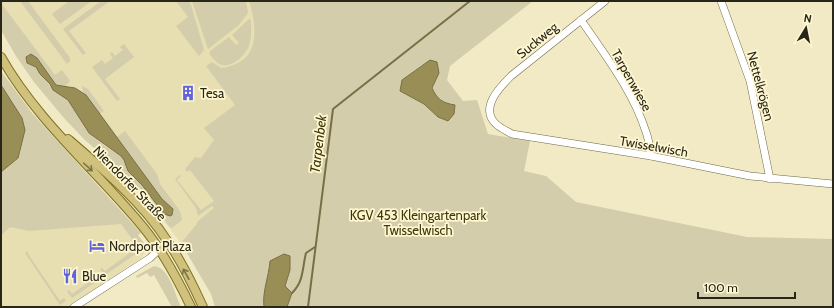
<svg xmlns="http://www.w3.org/2000/svg" width="834" height="308" viewBox="0 0 834 308" font-family="Cabin,sans-serif">
<rect width="100%" height="100%" fill="#f2eac5"/>
<g fill="#e7deb2">
<path d="M1,1H256L260,15L222,206L210,220L181,243L138,188L85,140L64,118L34,82L16,56L1,30Z"/>
<path d="M122,220L146,250L141,258L68,307H1V236L10,227Z"/>
</g>
<g fill="#d4cdab" fill-rule="evenodd">
<path d="M20,1H28L70,58V61L67,64Z"/>
<path d="M69,1H92L60,24L52,14Z"/>
<path d="M101,1H110L69,31L86,53L83,55L63,29Z"/>
<path d="M176,1H189L191,5L204,50L199,56L176,26L188,17Z"/>
<path d="M192,1H246L248,13L239,25L208,49Z"/>
<path d="M249,1H533L450,66L447,80L463,101L477,100L488,134L530,141L524,171L546,176L576,202L747,237L833,239V307H215L211,294L181,243L196,225L198,221L214,208L212,206L198,216L196,208L175,179L180,175L181,176L177,180L201,210L214,201L190,170L187,172L185,169L195,157L201,158L214,140L204,128L235,105L206,66L212,62L221,68C226,68 230,66 236,64C260,54 256,23 249,1ZM422,65L439,73L432,88L436,97L443,103L438,117L424,104L400,91L402,80Z"/>
<path d="M1,3L55,75L62,70L70,81L64,87L56,85L37,58L29,64L36,67L51,87L68,100L87,131L105,146L121,156L124,160L128,171L142,185L164,214L170,206L162,199L117,137L125,131L157,174L160,184L180,211L182,220L172,228L170,227L134,183L85,140L64,118L34,82L16,56L1,30Z"/>
<path d="M249,19L251,20C251,28 252,38 249,46C246,55 230,70 219,64C216,62 213,58 210,55V51L229,37L236,45L239,43L232,35Z"/>
<path d="M124,44L134,57L105,79L120,99L117,101L92,67L102,60L105,64L113,58L110,54L112,52L115,56L123,50L120,47Z"/>
<path d="M1,71L32,113L141,233L138,235L144,243L143,249L105,275L100,269L102,268L105,271L138,247L121,224L29,231L10,227L1,236V172L18,158L22,118L1,85Z"/>
<path d="M82,86L88,89L104,111L99,114L83,92Z"/>
<path d="M28,251V254L60,301L64,298L66,301L60,305L25,253Z"/>
<path d="M154,266C170,268 175,295 181,307H172L154,275L150,277L147,273L137,278L136,276Z"/>
<path d="M95,272L100,279L72,298L67,291L69,290L72,294L96,277L93,273Z"/>
</g>
<g fill="#9a8e57" stroke="#786f44">
<path d="M31,54L37,58L56,85L75,88L86,95L162,199L173,209L172,215L170,216L164,214L142,185L128,171L124,160L121,156L89,133L68,100L53,90L50,84L40,74L36,67L27,63L26,57Z"/>
<path d="M430,60L437,62L439,73L432,88C437,99 442,103 455,105L454,114L448,121L438,117L424,104L400,91L402,80Z"/>
<path d="M1,85L22,118L25,130L18,158L1,172Z"/>
<path d="M284,254L290,256V270L285,286L292,293L287,307H264C262,292 269,276 270,261Z"/>
</g>
<g fill="none" stroke-linecap="round" stroke-linejoin="round">
<g stroke="#786f44" stroke-width="2">
<path d="M292,293C304,281 302,269 306,253L315,247"/>
<path d="M308,307L333,109L470,1"/>
</g>
<defs>
<g id="minor">
<path d="M605,1L511,76C500,87 479,108 496,124C500,128 507,131 512,134L651,156L750,176L833,184"/>
<path d="M721,1L750,81L770,179"/>
<path d="M581,20C605,55 633,91 646,132C649,140 650,149 651,156"/>
<path d="M74,307L150,258L168,241"/>
</g>
<g id="major">
<path d="M1,57C37,121 97,171 143,227C162,250 178,280 191,307"/>
<path d="M68,139C103,169 143,203 168,242C182,262 193,285 203,307"/>
</g>
</defs>
<use href="#minor" stroke="#6e6847" stroke-width="8"/>
<use href="#major" stroke="#817122" stroke-width="10"/>
<use href="#minor" stroke="#fff" stroke-width="7"/>
<use href="#major" stroke="#d0c27d" stroke-width="8"/>
</g>
<defs><path id="oneway-shaft" d="M-6 0H5M1.5-3L5.5 0L1.5 3" fill="none" stroke-width="1.6" stroke-linecap="round" stroke-linejoin="round"/></defs>
<g stroke="#7c744a">
<use href="#oneway-shaft" transform="translate(88 167) rotate(42)"/>
<use href="#oneway-shaft" transform="translate(186 274) rotate(-119)"/>
</g>
<defs>
<symbol id="building-bare" viewBox="-9 -9 18 18"><path d="M-4-6H4V6H1V3H-1V6H-4ZM-2.5-4.3h1.7v1.8h-1.7ZM.8-4.3h1.7v1.8H.8ZM-2.5-1h1.7V.8h-1.7ZM.8-1h1.7V.8H.8Z" fill="#6064dc" stroke="#fff7d2" stroke-width="2.5" paint-order="stroke"/></symbol>
<symbol id="hotel-bare" viewBox="-9 -9 18 18"><path d="M-6-4.5h1.5V1H6V5H4.5V3h-9V5H-6ZM-4 0a1.8 1.8 0 1 1 3.6 0ZM.5 0V-2.5h3Q6-2.5 6 0Z" fill="#6064dc" stroke="#fff7d2" stroke-width="2.5" paint-order="stroke"/></symbol>
<symbol id="restaurant-bare" viewBox="-9 -9 18 18"><path d="M-5-6h1v4h1v-4h1v4h1v-4h1v5L-1.5 .5V6h-2V.5L-5-1ZM5-6V6H3V1.5H1.5Q1.5-4 5-6Z" fill="#6064dc" stroke="#fff7d2" stroke-width="2.5" paint-order="stroke"/></symbol>
</defs>
<g fill-rule="evenodd">
<use href="#building-bare" x="177" y="82" width="22" height="22"/>
<use href="#hotel-bare" x="86" y="235" width="22" height="22"/>
<use href="#restaurant-bare" x="59" y="265" width="22" height="22"/>
</g>
<g text-anchor="middle" dominant-baseline="central" stroke-width="3.5" stroke-linejoin="round" paint-order="stroke">
<g font-size="13" fill="#282618" stroke="#fff7d2">
<text transform="translate(537 40) rotate(-39)">Suckweg</text>
<text transform="translate(632 80) rotate(61)">Tarpenwiese</text>
<text transform="translate(761 86) rotate(75)">Nettelkrögen</text>
<text transform="translate(654 146) rotate(10)">Twisselwisch</text>
<text transform="translate(130 183) rotate(46)">Niendorfer Straße</text>
</g>
<g font-size="13" fill="#282618" stroke="#fff7d2" text-anchor="start">
<text x="200" y="93">Tesa</text>
<text x="109" y="246">Nordport Plaza</text>
<text x="82" y="276">Blue</text>
</g>
<g font-size="13" fill="#413809" stroke="#fff7d2">
<text x="418" y="215">KGV 453 Kleingartenpark<tspan x="418" dy="15">Twisselwisch</tspan></text>
</g>
<g font-size="14" font-style="italic" fill="#3e3505" stroke="#fff7d2">
<text transform="translate(318 144) rotate(-83)">Tarpenbek</text>
</g>
</g>
<rect width="834" height="308" fill="none" stroke="#282618" stroke-width="4"/>
<g transform="translate(806 28) rotate(10)" stroke="#fff7d2" stroke-width="3" paint-order="stroke">
<path d="M0-3L7 15L0 10L-7 15Z" fill="#282618"/>
<text y="-6" font-size="11" font-weight="bold" text-anchor="middle" fill="#282618">N</text>
</g>
<path d="M698 292v6h97v-6" fill="none" stroke="#282618" stroke-width="2"/>
<text x="704" y="292" font-size="12" fill="#282618" stroke="#fff7d2" stroke-width="3" paint-order="stroke">100 m</text>
</svg>
